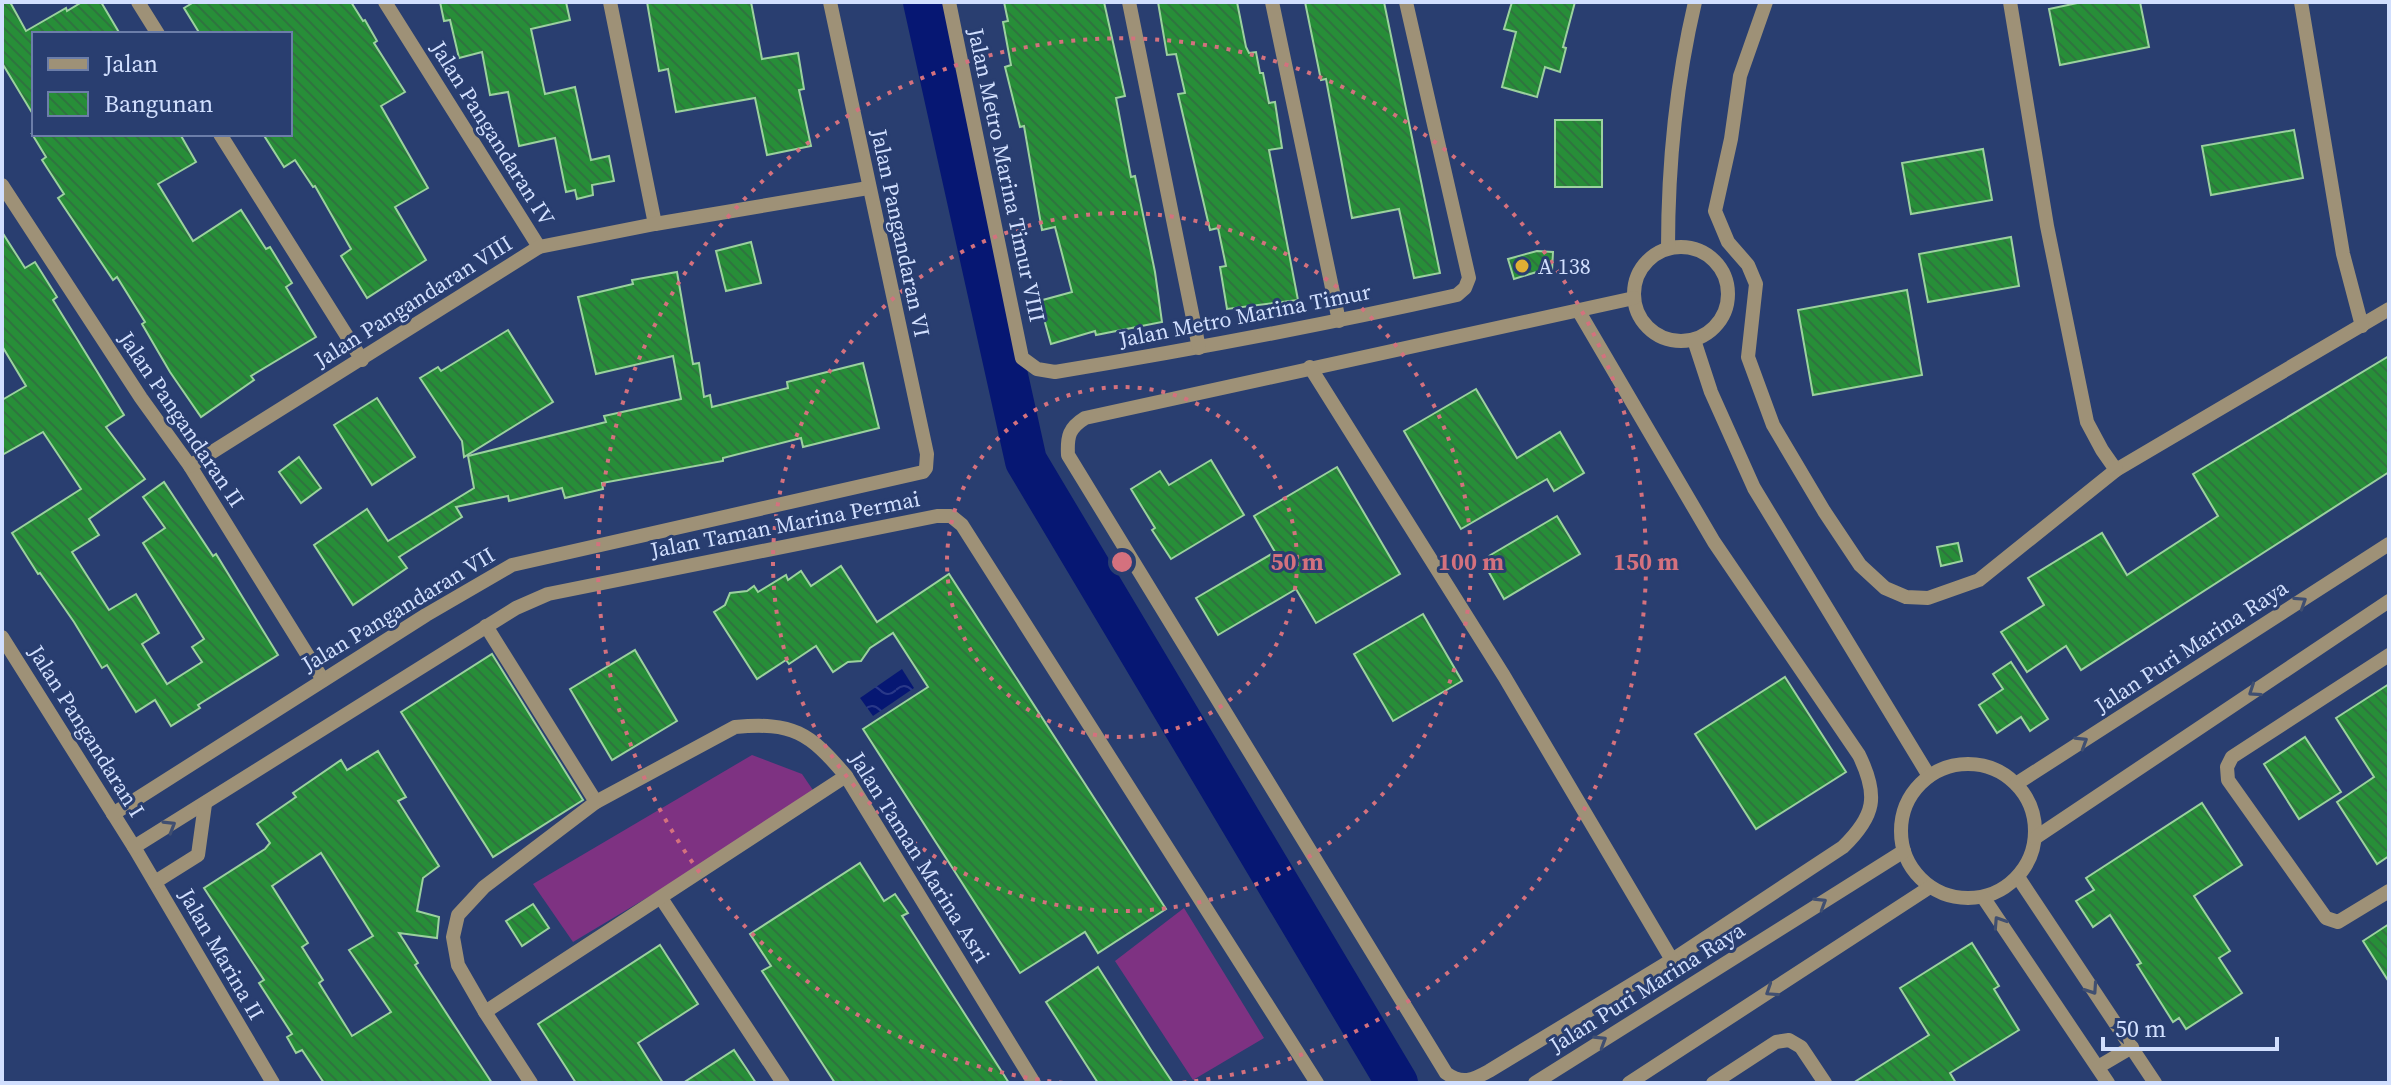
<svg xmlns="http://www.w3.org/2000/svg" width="2391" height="1085" viewBox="0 0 2391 1085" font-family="'Source Serif 4',serif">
<defs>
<pattern id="water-waves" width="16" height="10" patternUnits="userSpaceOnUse" patternTransform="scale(2)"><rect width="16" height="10" fill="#061773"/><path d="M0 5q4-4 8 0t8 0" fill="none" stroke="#293888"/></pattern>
<pattern id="building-back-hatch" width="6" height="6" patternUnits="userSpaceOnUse" patternTransform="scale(2)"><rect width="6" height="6" fill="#278e38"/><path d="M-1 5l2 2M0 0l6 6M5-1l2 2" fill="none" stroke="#2f743f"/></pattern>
</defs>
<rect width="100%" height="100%" fill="#293e70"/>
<g fill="#7e3282">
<path d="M752,755L802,774L817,796L573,942L533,884Z"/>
<path d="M1184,908L1264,1038L1193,1080L1115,961Z"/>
</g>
<path fill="url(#water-waves)" d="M902,669L914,688L873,716L860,698Z"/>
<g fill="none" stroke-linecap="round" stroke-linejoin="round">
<path stroke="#061773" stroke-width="42" d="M924,2L1026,461L1397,1083"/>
</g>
<g fill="url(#building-back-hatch)" stroke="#9bd19e" stroke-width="2" fill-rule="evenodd">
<path d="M2,2H10L26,31L66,8L67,11L82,2H101L120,34H34V116L2,63Z"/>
<path d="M194,2H351L363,21L365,20L377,41L374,43L405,92L381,106L428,188L395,207L426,260L367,298L341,256L351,249L315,186L313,187L295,160L284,167L263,134H290V34H200L184,8Z"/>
<path d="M440,2H566L570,20L531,29L545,94L575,87L591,160L609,156L614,181L592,185L593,195L577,199L575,190L566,192L555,138L519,146L508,92L490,95L482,52L459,58L450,20L444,21Z"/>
<path d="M647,2H751L762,59L798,53L804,89L799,90L811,146L767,155L755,98L676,112L668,69L659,71Z"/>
<path d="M1004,2H1104L1125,96L1116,98L1131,177L1135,176L1155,272L1162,322L1096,335L1095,331L1051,344L1039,301L1072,292L1055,227L1042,230L1024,126L1020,127L1005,67L1011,65L1003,22L1008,21Z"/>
<path d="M1158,2H1237L1246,47L1249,53L1256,52L1260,73H1263L1269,103L1275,102L1282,148L1269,150L1298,300L1227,309L1220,267L1226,266L1218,228L1210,230L1178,94L1185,93L1176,54L1167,55Z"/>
<path d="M1305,2H1384L1440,273L1414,278L1399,209L1352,218L1326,79L1321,80Z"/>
<path d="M1512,2H1575L1563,47L1566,48L1560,72L1545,67L1537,97L1502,87L1516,32L1504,29Z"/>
<path d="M2082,2H2140L2149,47L2060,65L2049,9Z"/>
<rect x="1555" y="120" width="47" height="67"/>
<path d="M2294,130L2303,178L2211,195L2202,146Z"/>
<path d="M32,134H180L196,162L158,184L193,241L241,210L266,249L270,247L292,283L286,287L316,337L251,376L254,380L201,417L170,372L142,324L145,322L117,277L113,280L58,198L64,194L42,160L46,157Z"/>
<path d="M1983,149L1992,200L1911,214L1902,163Z"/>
<path d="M2,232L25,268L35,262L57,297L53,300L124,415L106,427L145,479L89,519L99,535L72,552L109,610L136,594L159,633L142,644L167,684L202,662L192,647L204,639L143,543L165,528L143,497L164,482L213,556L216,554L278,655L198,705L200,708L171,726L155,700L136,712L107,665L102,668L74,622L40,573L38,574L12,533L81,489L43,432L2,455V400L26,386L2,346Z"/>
<path d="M2011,237L2019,286L1928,302L1919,254Z"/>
<path d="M751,242L761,283L726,291L716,251Z"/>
<path d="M1537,251L1553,252L1552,271L1543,270L1514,279L1508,259Z"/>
<path d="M677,272L693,364L699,363L704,397L710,395L712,407L788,388L787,382L863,363L879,428L803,447L801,438L723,458V461L602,483L603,489L565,498L562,488L509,501L508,496L456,507L462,517L399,557L407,568L353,605L314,545L367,509L388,541L474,488L468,456L606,422L604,416L681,399L673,356L596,374L578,297L633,284L632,280Z"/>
<path d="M1907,290L1922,375L1813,395L1798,310Z"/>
<path d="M508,330L553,402L464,457L462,441L420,378L438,367L441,371Z"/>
<path d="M2389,356V472L2081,670L2066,646L2027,672L2001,632L2044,605L2028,578L2102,533L2127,575L2218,516L2193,474Z"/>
<path d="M1476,389L1517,458L1560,432L1584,473L1554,491L1547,479L1461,529L1404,431Z"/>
<path d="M377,398L415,457L372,485L334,425Z"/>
<path d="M299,457L321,488L301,503L279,472Z"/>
<path d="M1211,460L1244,515L1171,559L1152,530L1155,528L1131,489L1160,471L1169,485Z"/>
<path d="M1337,467L1400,574L1316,623L1296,589L1218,635L1196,598L1275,552L1254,516Z"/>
<path d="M1557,516L1580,554L1504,599L1482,560Z"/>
<path d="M1958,543L1962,561L1941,566L1937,547Z"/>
<path d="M841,566L877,622L949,574L1166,909L1098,953L1085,932L1020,973L863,729L928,687L893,633L870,648L861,661L848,662L833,672L816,646L789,664L786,660L757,679L714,612L725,605L730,593L747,591L754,586L758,592L786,575L788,580L801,571L811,586Z"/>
<path d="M1423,614L1462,681L1393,721L1354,654Z"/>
<path d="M635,650L677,721L612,760L570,689Z"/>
<path d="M492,654L583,800L493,857L401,712Z"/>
<path d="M2011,662L2048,719L2030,731L2021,717L1997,733L1979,705L2003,689L1993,674Z"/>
<path d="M1785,677L1846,772L1756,829L1695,734Z"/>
<path d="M2389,684V856L2377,864L2337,802L2374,777L2336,718Z"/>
<path d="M2305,737L2341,792L2299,819L2264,764Z"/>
<path d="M378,751L406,797L398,801L439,866L423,878L417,911L439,917L437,938L399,933L418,963L415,965L492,1083H324L302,1050L296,1053L287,1037L292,1034L259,983L264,980L204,888L265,849L270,843L257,824L296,797L293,793L341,760L347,770ZM321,853L373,936L349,950L391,1012L352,1036L319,983L323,980L302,947L308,943L272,886Z"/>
<path d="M2202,803L2242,865L2194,896L2230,951L2219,958L2242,993L2186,1029L2179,1018L2173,1022L2137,965L2141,963L2110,915L2093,927L2076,901L2094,890L2086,878Z"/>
<path d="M860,863L884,901L895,894L908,913L902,916L1009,1083H835L762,971L771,966L750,934Z"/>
<path d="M533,904L549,928L522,946L506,921Z"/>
<path d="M2389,924V982L2363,941Z"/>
<path d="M1972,943L1999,986L1994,989L2019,1030L1950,1073L1956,1083H1853L1929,1035L1900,988Z"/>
<path d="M660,945L698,1004L638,1043L663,1083H576L538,1024Z"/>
<path d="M1098,967L1151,1050L1173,1083H1098L1046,1002Z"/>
<path d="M734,1050L756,1083H683Z"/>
</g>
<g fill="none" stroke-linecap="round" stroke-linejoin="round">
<g stroke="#9e9177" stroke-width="14">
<path d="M138,2L158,34"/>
<path d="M385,2L539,247"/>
<path d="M610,2L655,224"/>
<path d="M949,2L1022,358L1037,369L1055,372C1189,350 1323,325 1457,295L1465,288L1469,278L1406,2"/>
<path d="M1129,2L1199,348"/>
<path d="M1272,2L1339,321"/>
<path d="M1766,2L1740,76L1731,139L1715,211L1728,242L1748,265L1756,284L1748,357L1773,425L1824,511L1860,565L1885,588L1906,597L1928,598L1979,580L2116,470L2389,309"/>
<path d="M2010,2L2047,226L2087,422L2102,450L2116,470"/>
<path d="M2301,2L2343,254L2362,326"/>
<path d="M220,134L362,360"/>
<path d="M2,185L141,398L190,466L323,680"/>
<circle cx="1681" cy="294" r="47"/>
<path d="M1668,248C1668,166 1676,83 1695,2"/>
<path d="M1578,310L1714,542L1859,755C1879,796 1875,816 1843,847L1672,960L1489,1071C1473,1080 1462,1085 1446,1073L1068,455C1067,436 1069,428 1085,418L1634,298"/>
<path d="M1694,340L1711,392L1754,488L1929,776"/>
<path d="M1310,367L1504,676L1672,960"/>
<path d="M190,466L539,247L655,224L868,188"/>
<path d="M486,626L596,802"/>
<path d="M2,637L134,847L273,1083"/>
<path d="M2389,655L2232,757L2227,767L2228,780L2326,918L2338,922L2389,891"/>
<circle cx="1968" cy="831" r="67"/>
<path d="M2016,784L2389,544"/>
<path d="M113,814L426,615L512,565L923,472L926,468L927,454L830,2"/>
<path d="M2035,838L2389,601"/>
<path d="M134,847L516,608L548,594L937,516H951L962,525L1317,1083"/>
<path d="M2018,877L2155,1083"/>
<path d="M155,882L198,855L205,804"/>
<path d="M1983,897L2108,1083"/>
<path d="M661,898L783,1083"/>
<path d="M485,1012L846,776"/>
<path d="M2098,1067L2132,1047"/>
<path d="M531,1083L485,1012L458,965L453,937L458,915L484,887L596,802L735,727C793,722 809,732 846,776L1034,1083"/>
<path d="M1535,1083L1904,851"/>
<path d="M1629,1083L1930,887"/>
<path d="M1713,1083L1776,1042L1789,1040L1801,1047L1825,1083"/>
</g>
</g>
<defs><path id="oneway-chevron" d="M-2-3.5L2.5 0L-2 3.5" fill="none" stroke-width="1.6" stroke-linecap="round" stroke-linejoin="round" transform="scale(2)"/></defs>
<g stroke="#404f71">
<use href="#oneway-chevron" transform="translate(2301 602) rotate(-33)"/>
<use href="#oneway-chevron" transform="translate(2254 691) rotate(146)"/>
<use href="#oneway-chevron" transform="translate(2082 742) rotate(-32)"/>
<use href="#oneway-chevron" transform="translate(170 826) rotate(-31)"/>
<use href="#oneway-chevron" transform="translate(1821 903) rotate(-32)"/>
<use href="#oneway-chevron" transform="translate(1999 922) rotate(-123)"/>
<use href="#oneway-chevron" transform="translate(2092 989) rotate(56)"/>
<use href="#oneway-chevron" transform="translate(1771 991) rotate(147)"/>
<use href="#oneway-chevron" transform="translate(1601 1041) rotate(-32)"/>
</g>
<g fill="none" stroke="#d4717e" stroke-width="4" stroke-dasharray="4 8">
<circle cx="1122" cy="562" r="175"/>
<circle cx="1122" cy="562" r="349"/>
<path d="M1063 1083A524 524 0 1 1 1181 1083"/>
</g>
<circle fill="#e1af34" stroke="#293e70" stroke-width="3" cx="1522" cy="266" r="8"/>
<g text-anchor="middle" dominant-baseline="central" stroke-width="6" stroke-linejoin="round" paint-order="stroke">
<g font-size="22" fill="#d1dffe" stroke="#293e70">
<text transform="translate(493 133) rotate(58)">Jalan Pangandaran IV</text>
<text transform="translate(1007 175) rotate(78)">Jalan Metro Marina Timur VIII</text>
<text transform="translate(901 233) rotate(78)">Jalan Pangandaran VI</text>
<text transform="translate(413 301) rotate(-32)">Jalan Pangandaran VIII</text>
<text transform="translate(1245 315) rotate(-11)">Jalan Metro Marina Timur</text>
<text transform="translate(182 419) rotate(56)">Jalan Pangandaran II</text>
<text transform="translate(785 524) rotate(-11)">Jalan Taman Marina Permai</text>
<text transform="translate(398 609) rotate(-31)">Jalan Pangandaran VII</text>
<text transform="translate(2191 646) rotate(-33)">Jalan Puri Marina Raya</text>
<text transform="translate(87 731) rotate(58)">Jalan Pangandaran I</text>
<text transform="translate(920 857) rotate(58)">Jalan Taman Marina Asri</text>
<text transform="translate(222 954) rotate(60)">Jalan Marina II</text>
<text transform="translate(1647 987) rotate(-32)">Jalan Puri Marina Raya</text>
</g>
<g font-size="22" fill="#d1dffe" stroke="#293e70" text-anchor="start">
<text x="1538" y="266">A 138</text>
</g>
</g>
<circle cx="1122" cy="562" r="12" fill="#d4717e" stroke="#293e70" stroke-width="4"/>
<g font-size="24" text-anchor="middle" font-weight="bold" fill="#d4717e" stroke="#293e70" stroke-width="6" stroke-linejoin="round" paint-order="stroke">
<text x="1297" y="570">50 m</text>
<text x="1471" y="570">100 m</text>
<text x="1646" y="570">150 m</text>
</g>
<rect width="2391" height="1085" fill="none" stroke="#d1dffe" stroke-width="8"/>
<rect x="32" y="32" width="260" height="104" fill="#293e70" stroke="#6c7ea9" stroke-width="2"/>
<rect x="48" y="58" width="40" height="12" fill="#9e9177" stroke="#6c7ea9" stroke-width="2"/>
<text x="104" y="72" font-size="24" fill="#d1dffe">Jalan</text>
<rect x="48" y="92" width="40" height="24" fill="url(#building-back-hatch)" stroke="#6c7ea9" stroke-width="2"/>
<text x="104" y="112" font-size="24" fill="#d1dffe">Bangunan</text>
<path d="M2103 1037v12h174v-12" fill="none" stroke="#d1dffe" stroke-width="4"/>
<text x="2115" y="1037" font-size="24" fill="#d1dffe" stroke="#293e70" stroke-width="6" paint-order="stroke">50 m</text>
</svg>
